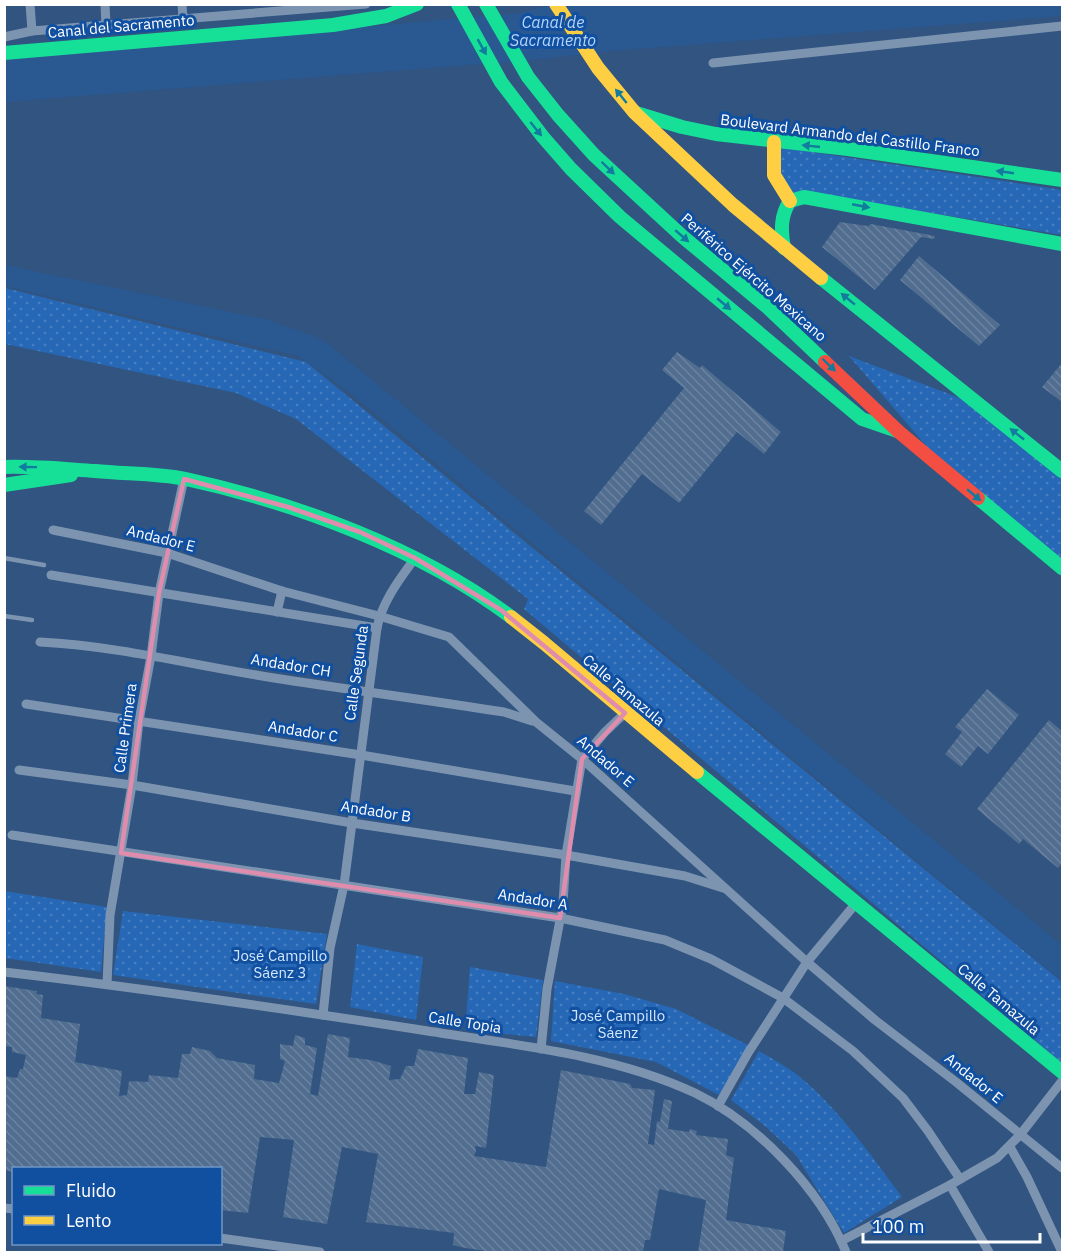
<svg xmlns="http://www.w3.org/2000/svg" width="1067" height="1257" viewBox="0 0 1067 1257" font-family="'IBM Plex Sans',sans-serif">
<defs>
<pattern id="park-dots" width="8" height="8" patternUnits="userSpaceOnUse" patternTransform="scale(1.5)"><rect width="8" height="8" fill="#2668b6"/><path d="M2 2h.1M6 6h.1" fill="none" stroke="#477fc1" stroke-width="1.8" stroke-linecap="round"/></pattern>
<pattern id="building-back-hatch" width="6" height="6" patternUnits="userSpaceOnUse" patternTransform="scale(1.5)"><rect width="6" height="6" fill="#516d8f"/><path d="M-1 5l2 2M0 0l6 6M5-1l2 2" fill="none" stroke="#6b83a0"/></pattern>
</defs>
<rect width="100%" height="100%" fill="#315480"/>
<g fill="url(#park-dots)">
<path d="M779,147L1062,190V235L813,193H793C778,178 777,169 779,147Z"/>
<path d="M5,288L306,362L1062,982V1063L524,609L528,599L296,419L236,393L5,344Z"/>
<path d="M849,356L973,403L1062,475V563L929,449Z"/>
<path d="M4,891L107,907L101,972L5,958Z"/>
<path d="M123,911L327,934L316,1004L113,975Z"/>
<path d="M357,944L423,957L416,1020L350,1007Z"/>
<path d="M470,967L543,980L536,1037L465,1030Z"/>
<path d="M555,981L624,994L676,1009L750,1046L719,1095L656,1062L551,1041Z"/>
<path d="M759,1051C771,1058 784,1065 795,1073C836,1105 871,1155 902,1197L844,1233L796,1155L765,1126L731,1100Z"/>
</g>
<g fill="#2a5891">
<path d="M621,4L1062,5V16L612,51L543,59L5,102V58L521,13C533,10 546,5 559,5C580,3 600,8 621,4Z"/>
<path d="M5,265L265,319L311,335L327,343L1062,945V981L355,397L316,368L297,356L5,286Z"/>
</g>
<g fill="url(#building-back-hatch)">
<path d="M840,222L868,226L871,224L935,236L934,239L921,237L875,290L822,247Z"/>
<path d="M919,256L1000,325L979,346L900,280Z"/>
<path d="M677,352L700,368L702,365L781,432L764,454L737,432L679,503L642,474L601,525L584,511L684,388L662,370Z"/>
<path d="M1062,363V402L1042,387Z"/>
<path d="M987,689L1019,715L988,754L978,746L961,767L945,754L962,732L955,727Z"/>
<path d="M1049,720L1062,731V863L1058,868L1023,839L1019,844L977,809Z"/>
<path d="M4,986L37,991L36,994L43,995L41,1018L80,1024L75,1062L122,1071L119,1096L127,1095L129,1081L148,1082L149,1075L178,1078L182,1054H190L192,1047L210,1051L217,1058L255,1065L254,1079L279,1083L285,1061L280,1059V1044L293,1046L295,1035L305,1038V1045L317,1048L310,1094L318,1096L328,1034L350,1038L348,1057L371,1060L391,1066L389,1080L400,1079L406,1066H414L418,1049L468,1058L464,1094H475L479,1072L494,1075L486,1148L475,1146L476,1151L474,1156L546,1167L561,1070L630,1084L632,1088L655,1090L648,1144L654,1145L657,1121L660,1122L664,1099L672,1101L668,1129L689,1132L690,1129L697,1131L696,1135L728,1139L726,1155L734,1158L726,1220L786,1231L783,1252H698L706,1200L659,1189L650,1240H645L643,1252H493L465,1248L453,1245L454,1233L366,1222L378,1154L342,1147L327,1224L283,1217L294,1140L260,1137L248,1213L220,1210V1168H14V1172L4,1170V1076L17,1078L20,1069H23L26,1055L12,1052V1047L4,1046Z"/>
</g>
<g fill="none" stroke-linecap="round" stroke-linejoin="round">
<g stroke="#7d94b0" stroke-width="4.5">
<path d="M4,558L44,565"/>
<path d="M4,616L32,620"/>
</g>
<g stroke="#7d94b0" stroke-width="9">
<path d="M30,4L32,31"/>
<path d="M105,4L106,26"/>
<path d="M182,4L183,19"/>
<path d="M4,37L32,31L366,4"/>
<path d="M713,63L1062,26"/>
<path d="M53,530L167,553L282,591L379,616L449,637L536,722L582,759L807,962L875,1020L956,1082L1062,1168"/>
<path d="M51,575L377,628"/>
<path d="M277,612L282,591"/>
<path d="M40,642C119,646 197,666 274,678C351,690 428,700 504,712L532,721"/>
<path d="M26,704L361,755L575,791"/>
<path d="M19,770L132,785L352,823L566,855L685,876L723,888"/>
<path d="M12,835L560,918L665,940L711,959L783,998L853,1051L903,1098L928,1131L960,1179"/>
<path d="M4,972C142,988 278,1008 415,1029C507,1044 610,1053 695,1093C757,1123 820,1189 846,1252"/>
<path d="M107,984L110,915L132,785L139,721L151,656L159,593L184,479"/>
<path d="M323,1015L330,948L344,885L352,823L377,628C382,602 399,580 415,558"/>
<path d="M541,1049L547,989L563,904L566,855L582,759L605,732L625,713"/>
<path d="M718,1106L748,1053L807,962L857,902"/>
<path d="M1010,1147L1027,1177L1062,1252"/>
<path d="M950,1185L989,1252"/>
<path d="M4,1208L14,1209"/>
<path d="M220,1238L320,1252"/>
<path d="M841,1241L950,1185L997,1158L1020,1135L1062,1081"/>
</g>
<g stroke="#16e098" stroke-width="14">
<path d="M458,4L501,82L543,137L571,169L620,217L862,419L897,431"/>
<path d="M486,4L528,77L558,115L594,155L683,237L766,306L825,362"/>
<path d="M4,53L333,25L386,16L417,4"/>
<path d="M636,113L682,127L716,134L848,149L1062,180"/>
<path d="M784,248C781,231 780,216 790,201L804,197L1062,244"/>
<path d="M821,278L1062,471"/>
<path d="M4,467C35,466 64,469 95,471C125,474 157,473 186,479C296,503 421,549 511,617"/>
<path d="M4,485L71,475"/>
<path d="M978,498L1062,568"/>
<path d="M697,772L1062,1072"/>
</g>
<g stroke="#ffcf43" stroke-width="14">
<path d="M556,4L598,68L635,113L733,205L821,278"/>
<path d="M774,142V175L790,201"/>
<path d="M511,617L544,643L697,772"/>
</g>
<path stroke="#f24e42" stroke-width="14" d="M825,362L899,432L978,498"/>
</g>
<defs><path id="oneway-solid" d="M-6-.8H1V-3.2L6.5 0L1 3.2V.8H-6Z" transform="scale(1.5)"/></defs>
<g fill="#127b9e">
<use href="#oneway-solid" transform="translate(482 47) rotate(61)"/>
<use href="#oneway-solid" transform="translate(621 96) rotate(-129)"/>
<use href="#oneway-solid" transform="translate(536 129) rotate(51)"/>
<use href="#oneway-solid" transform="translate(811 146) rotate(-174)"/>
<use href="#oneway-solid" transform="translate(608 168) rotate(44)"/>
<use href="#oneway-solid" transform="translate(1005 172) rotate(-172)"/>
<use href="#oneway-solid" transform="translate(861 206) rotate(11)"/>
<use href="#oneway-solid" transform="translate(682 236) rotate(41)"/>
<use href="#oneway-solid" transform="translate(848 299) rotate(-141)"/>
<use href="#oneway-solid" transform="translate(724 304) rotate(40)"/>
<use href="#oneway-solid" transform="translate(829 365) rotate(44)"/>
<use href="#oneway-solid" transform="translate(1017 434) rotate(-142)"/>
<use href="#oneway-solid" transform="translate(28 467) rotate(-179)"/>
<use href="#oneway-solid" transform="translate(974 495) rotate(40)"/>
</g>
<path fill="none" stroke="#e08cad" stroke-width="4.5" stroke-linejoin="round" d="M184,479L288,507L360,532L415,558L501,610L625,713L582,759L560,918L121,853L159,593Z"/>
<g text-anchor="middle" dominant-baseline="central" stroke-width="6" stroke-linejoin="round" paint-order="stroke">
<g font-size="15" fill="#fff" stroke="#1150a0">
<text transform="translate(121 26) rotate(-5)">Canal del Sacramento</text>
<text transform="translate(850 135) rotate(7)">Boulevard Armando del Castillo Franco</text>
<text transform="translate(754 277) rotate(41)">Periférico Ejército Mexicano</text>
<text transform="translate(161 538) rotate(14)">Andador E</text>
<text transform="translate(291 665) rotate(9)">Andador CH</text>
<text transform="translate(356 673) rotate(-82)">Calle Segunda</text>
<text transform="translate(624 690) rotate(40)">Calle Tamazula</text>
<text transform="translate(125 728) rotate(-82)">Calle Primera</text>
<text transform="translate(303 731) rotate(9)">Andador C</text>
<text transform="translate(606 761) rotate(41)">Andador E</text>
<text transform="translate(376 811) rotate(9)">Andador B</text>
<text transform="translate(533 899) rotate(9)">Andador A</text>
<text transform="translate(999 999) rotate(40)">Calle Tamazula</text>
<text transform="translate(465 1022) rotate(9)">Calle Topia</text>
<text transform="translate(974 1078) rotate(39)">Andador E</text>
</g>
<g font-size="15" fill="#d2e6fe" stroke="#1150a0">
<text x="280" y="955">José Campillo<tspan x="280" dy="17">Sáenz 3</tspan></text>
<text x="618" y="1015">José Campillo<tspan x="618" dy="17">Sáenz</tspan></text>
</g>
<g font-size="16" font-style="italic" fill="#b6d6fb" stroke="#1150a0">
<text x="553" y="22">Canal de<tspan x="553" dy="18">Sacramento</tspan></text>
</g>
</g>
<rect width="1067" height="1257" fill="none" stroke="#ffffff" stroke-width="12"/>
<rect x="12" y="1167" width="210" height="78" fill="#1150a0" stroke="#7096c6" stroke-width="1.5"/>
<rect x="24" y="1186" width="30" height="9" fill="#16e098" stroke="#7096c6" stroke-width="1.5"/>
<text x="66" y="1197" font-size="18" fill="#ffffff">Fluido</text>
<rect x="24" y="1216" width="30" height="9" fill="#ffcf43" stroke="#7096c6" stroke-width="1.5"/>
<text x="66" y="1227" font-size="18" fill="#ffffff">Lento</text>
<path d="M863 1233v9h177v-9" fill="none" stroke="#ffffff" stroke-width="3"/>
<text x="872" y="1233" font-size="18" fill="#ffffff" stroke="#1150a0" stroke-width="4.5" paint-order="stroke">100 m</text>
</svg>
